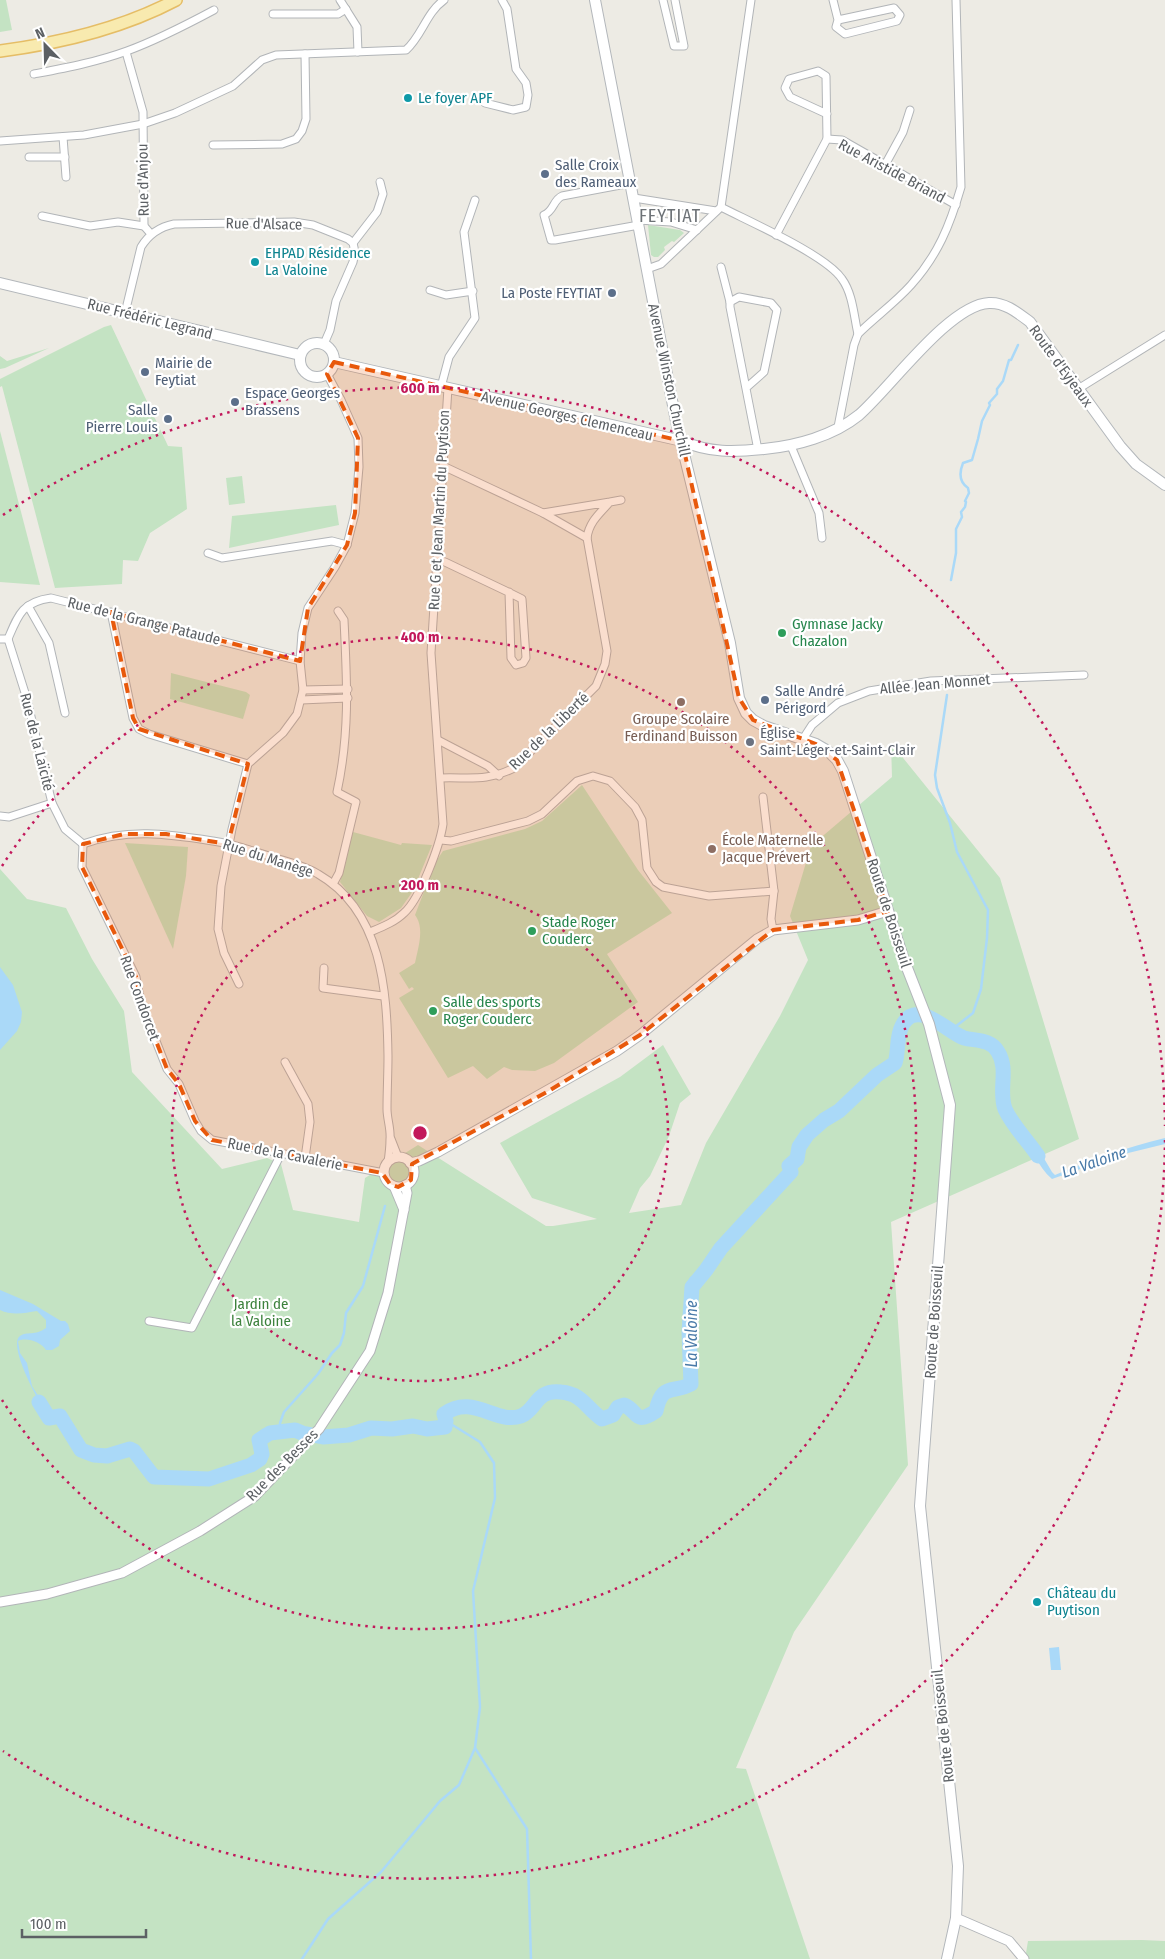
<svg xmlns="http://www.w3.org/2000/svg" width="1165" height="1959" viewBox="0 0 1165 1959" font-family="'Fira Sans Condensed',sans-serif">
<rect width="100%" height="100%" fill="#edebe4"/>
<g fill="#c4e3c3">
<path d="M0,0H6L12,30L0,32Z"/>
<path d="M648,225L680,230L684,233L674,242L672,241L664,247L665,250L658,257H654L651,255Z"/>
<path d="M111,325L168,446L182,447L187,509L150,533L138,561L123,560L122,584L55,588L2,386L0,387V379L104,327Z"/>
<path d="M49,348L5,368L0,369V356L7,361Z"/>
<path d="M0,431L40,585L0,582Z"/>
<path d="M242,476L245,503L229,505L226,478Z"/>
<path d="M336,505L339,525L229,548L232,516Z"/>
<path d="M171,673L246,692L250,695L243,719L170,699Z"/>
<path d="M891,743L1000,878L1079,1139L891,1222L908,1465L794,1632L736,1768L746,1769L810,1959H0V869L27,899L66,908L92,959L124,1011L132,1072L222,1169L267,1158L281,1164L293,1210L359,1222L365,1178L418,1145L546,1226H553L597,1219L532,1198L500,1143L620,1077L663,1045L691,1094L680,1103L669,1136L650,1176L640,1188L629,1213L681,1205L706,1143L780,1016L808,960L790,916L811,846L892,777Z"/>
<path d="M582,785L638,870L672,913L607,954L638,1002L554,1063L535,1071L512,1070L504,1067L487,1079L473,1066L448,1078L399,998L414,989L412,987L409,989L399,973L415,963C418,948 425,928 415,915L435,863L443,851L525,829L542,821Z"/>
<path d="M353,832L401,845L402,843L432,845L413,891L401,908L379,922L367,916L340,882Z"/>
<path d="M125,843L188,847L186,876L173,949Z"/>
<path d="M1142,1940L1165,1941V1959H1025L1028,1941Z"/>
</g>
<g fill="#aad9f8">
<path d="M0,967L13,985L22,1012L21,1022L17,1031L0,1050Z"/>
<path d="M929,1009L936,1020L964,1038L978,1039L991,1045L998,1051L1002,1060L1005,1108L1027,1139L1032,1138L1052,1172L1055,1175C1092,1159 1125,1148 1165,1138V1144L1120,1155L1052,1179C1038,1167 1031,1147 1020,1132C1013,1124 1004,1118 998,1109L1000,1101L998,1083V1055L994,1051L974,1039L954,1037L945,1028L937,1026Z"/>
<path d="M917,1011L918,1014L915,1018L912,1016C893,1034 901,1042 895,1063L877,1075L839,1111L824,1120L807,1135L799,1145L791,1172L721,1248L706,1270L692,1287L689,1332L691,1384C673,1394 662,1381 656,1411L643,1418C635,1416 631,1408 624,1405L618,1407L613,1415L602,1419C586,1408 583,1394 561,1392C535,1389 537,1410 521,1416C496,1425 473,1393 444,1414L445,1427L427,1429L413,1426L392,1429L371,1428L349,1435L323,1437L326,1431L345,1433L368,1424L404,1425L414,1421L437,1426L441,1423L440,1417L442,1411C455,1402 480,1400 494,1408C500,1411 503,1416 511,1415C532,1413 536,1386 560,1389C567,1390 576,1392 582,1396C591,1403 594,1418 609,1412L617,1403L627,1401L632,1404L639,1415C661,1413 648,1385 685,1385L688,1382L686,1333L689,1309L688,1282L690,1277L704,1269L716,1249L747,1217L758,1200L788,1172L794,1159L796,1144L808,1130L844,1104L871,1071L884,1067L892,1063C895,1052 896,1027 902,1019C906,1014 912,1013 917,1011Z"/>
<path d="M0,1290L33,1304L61,1321H65L68,1324L70,1331L60,1340L59,1346L52,1350H46C41,1342 27,1337 18,1341L20,1353L27,1363L32,1386L49,1413L52,1414L57,1409L62,1410C72,1426 79,1463 110,1452C119,1448 125,1443 135,1447L156,1473H191L204,1476L218,1471L244,1465L257,1459L258,1449L254,1436L262,1429L266,1428L267,1432L297,1426L300,1428L263,1436L259,1440L262,1454L260,1459L251,1465L209,1479L154,1477L134,1451L130,1449L107,1456L94,1455L81,1450L60,1417L49,1418L47,1415C40,1404 7,1345 20,1336C27,1331 35,1336 46,1328V1320L37,1311C25,1313 12,1316 0,1310Z"/>
<path d="M1059,1647L1061,1670H1051L1049,1648Z"/>
</g>
<g fill="none" stroke-linecap="round" stroke-linejoin="round">
<g stroke="#aad9f8" stroke-width="2.5">
<path d="M951,580L956,553V529L962,517L961,512L965,507L966,502L965,501L969,493L968,488C959,482 959,473 963,463L972,460L978,439L982,421L990,405L989,403L997,394V389L1003,381L1009,360H1011L1018,345"/>
<path d="M947,695L935,775L937,788L950,823L957,852L988,910L987,938L981,989L973,1013L951,1030"/>
<path d="M446,1421L480,1442L494,1463L495,1498L473,1591L480,1707L475,1748L527,1829L531,1959"/>
<path d="M280,1430V1423L284,1412L318,1374L332,1353L340,1345L344,1333L346,1313L363,1286L385,1206"/>
<path d="M302,1959L328,1919L381,1872L440,1801L459,1785L475,1748"/>
</g>
<path stroke="#aad9f8" stroke-width="15" d="M39,1402L49,1418L60,1416L81,1450L94,1455L107,1456L130,1449L134,1451L154,1477L209,1479L251,1465L260,1459L262,1454L259,1440L270,1433L295,1430L302,1433L323,1437L349,1435L371,1428L392,1429L413,1426L427,1429L445,1427L446,1421L444,1414C473,1393 496,1425 521,1416C537,1410 535,1389 561,1392C583,1394 586,1408 602,1419L613,1415L618,1407L624,1405C639,1411 634,1426 656,1411C662,1382 673,1394 691,1384L689,1332L692,1287L706,1270L721,1248L791,1172L789,1166L797,1159L799,1147L807,1135L824,1120L839,1111L877,1075L895,1063C899,1051 896,1037 902,1026C917,997 947,1032 964,1038C976,1041 991,1039 998,1052C1009,1069 998,1091 1005,1109C1012,1125 1028,1141 1038,1156"/>
<defs>
<g id="minor">
<path d="M340,0L357,27L358,52"/>
<path d="M663,0L674,46H684L675,0"/>
<path d="M833,0L838,20L836,27L845,34L897,21L900,15L894,8L838,20"/>
<path d="M273,14H338L346,9"/>
<path d="M126,52L143,112L144,226L151,234"/>
<path d="M34,74C65,68 97,62 127,51C157,40 186,25 214,10"/>
<path d="M485,103L513,110L526,107L528,95L526,83L516,69L507,9L502,0"/>
<path d="M63,137L66,177"/>
<path d="M827,139L842,140L956,205"/>
<path d="M0,141L84,135L143,124L175,113L233,86L262,60L276,55L406,50C422,36 426,13 444,0"/>
<path d="M213,145L282,144L296,139L302,131L306,119L305,54"/>
<path d="M29,157H65"/>
<path d="M885,165L903,132L910,110"/>
<path d="M631,183L562,196C553,200 554,211 544,215L551,240H555L639,225"/>
<path d="M634,198L716,211"/>
<path d="M721,207C750,222 826,255 842,279C853,294 854,317 858,334"/>
<path d="M42,216L90,226L118,222L144,226"/>
<path d="M638,220L671,222L697,230"/>
<path d="M776,235L827,139L826,76L818,71L789,79L785,88L790,97L827,114"/>
<path d="M353,243L377,212L383,194L380,182"/>
<path d="M721,267L730,302"/>
<path d="M647,269L661,264L721,207L751,0"/>
<path d="M430,290L446,295L473,291"/>
<path d="M125,313L141,247C149,234 159,227 174,224L294,222L313,225L348,239L353,243L355,252L353,262L336,301L330,330L324,344"/>
<path d="M441,387L449,357L475,318L464,232L475,200"/>
<path d="M746,388L764,372L777,310L771,303L739,297L730,302V307L758,450"/>
<path d="M1078,389L1165,335"/>
<path d="M838,427L854,345L858,334C875,317 895,303 911,285C938,255 950,225 961,187L956,0"/>
<path d="M791,446L819,513L822,538"/>
<path d="M443,466L543,513"/>
<path d="M610,502L543,513L587,538C589,522 600,513 610,502L621,500"/>
<path d="M208,553L222,558L332,541L347,545"/>
<path d="M437,560L445,562L506,591L522,599L526,658L523,663L516,665L511,658L509,592"/>
<path d="M28,606L49,643L65,713"/>
<path d="M111,612L133,718L139,729L149,734L248,764"/>
<path d="M0,639H8"/>
<path d="M8,639C18,615 22,602 51,598L300,661"/>
<path d="M8,639L26,696L52,803L65,829L83,844"/>
<path d="M303,690L348,689"/>
<path d="M301,700L348,698"/>
<path d="M803,739L812,725L838,703L869,691L931,681L1084,675"/>
<path d="M438,740L488,766L499,776"/>
<path d="M441,778C470,777 486,782 514,768L596,686L605,664L607,651L587,538"/>
<path d="M763,797L774,891L771,919L773,930"/>
<path d="M0,816L9,817L52,803"/>
<path d="M441,840L451,841L528,821L542,814L577,781L593,776L610,781L635,807L642,820L647,868L656,882L663,887L709,896L774,891"/>
<path d="M83,844C128,828 167,834 213,841C234,844 253,851 272,857C288,862 304,865 318,874C382,911 387,990 388,1056C388,1074 387,1091 387,1109C387,1119 391,1129 390,1139C390,1147 389,1155 388,1162"/>
<path d="M83,844L82,867L136,977L141,1003L167,1069L179,1084L195,1121L201,1131L212,1140L384,1173"/>
<path d="M333,884L339,873L356,802L337,792C350,732 347,681 344,620L338,611"/>
<path d="M370,932C382,927 395,922 404,913C420,899 440,845 443,824L431,653L448,388"/>
<path d="M324,968L323,988L383,996"/>
<path d="M239,984L224,953L218,929L221,886L232,829L248,764L283,733L297,714L303,690L300,661L302,633L308,608L335,567L347,545L355,513L359,467L358,438L341,400L327,374"/>
<path d="M285,1062L308,1104L310,1122L305,1158"/>
<path d="M391,1139L398,1157"/>
<path d="M149,1321L192,1328L281,1154"/>
</g>
<g id="tertiary">
<circle cx="399" cy="1172" r="15"/>
<path d="M410,1163L419,1161L438,1152L617,1051L640,1035L757,939L773,930L858,920L888,911"/>
<path d="M394,1186L404,1210"/>
<path d="M0,1602L47,1594L122,1573L200,1531L255,1496L319,1429L370,1351L388,1293L407,1193L405,1185"/>
<path d="M956,1918L1009,1941L1024,1959"/>
</g>
<g id="secondary">
<path d="M595,0L676,421L730,643L739,698L746,713L753,720L764,726L816,744L828,751L837,760L843,771L904,960L929,1024L950,1105L920,1506L958,1866L956,1918L947,1959"/>
<path d="M0,283L300,355"/>
<circle cx="317" cy="360" r="17"/>
<path d="M334,362L682,441C710,453 733,452 764,449C796,446 833,436 859,415C891,387 949,305 989,303C1005,302 1018,313 1030,322L1120,446L1136,464L1165,485"/>
</g>
<path id="primary" d="M0,51C62,43 121,29 176,0"/>
</defs>
<use href="#minor" stroke="#b2b5b8" stroke-width="9"/>
<use href="#tertiary" stroke="#b2b5b8" stroke-width="11"/>
<use href="#secondary" stroke="#b3b7bb" stroke-width="12"/>
<use href="#primary" stroke="#e5bd66" stroke-width="14"/>
<use href="#minor" stroke="#fff" stroke-width="7"/>
<use href="#tertiary" stroke="#fff" stroke-width="9"/>
<use href="#secondary" stroke="#fff" stroke-width="10"/>
<use href="#primary" stroke="#f8eaaf" stroke-width="11"/>
</g>
<path fill="#e8590c" fill-opacity="0.2" stroke="#e8590c" stroke-width="4" stroke-dasharray="10 6" stroke-linejoin="round" d="M334,362L682,441L739,698L753,720L816,744L837,760L888,911L858,920L773,930L640,1035L547,1092L412,1164L411,1180L398,1187L390,1184L382,1173L212,1140L195,1121L179,1084L167,1069L141,1003L136,977L82,867L83,844L124,834H166L228,844L248,764L139,729L133,718L111,612L300,661L308,608L347,545L355,513L358,438L327,374Z"/>
<g fill="none" stroke="#c2185b" stroke-width="2.5" stroke-dasharray="2.5 5">
<circle cx="420" cy="1133" r="248"/>
<path d="M2 866A496 496 0 1 1 2 1400"/>
<path d="M1165 1140A745 745 0 0 1 3 1751M3 515A745 745 0 0 1 1165 1126"/>
</g>
<g fill="#0f9aa8" stroke="#fff" stroke-width="2">
<circle cx="408" cy="98" r="5"/>
<circle cx="255" cy="262" r="5"/>
<circle cx="1037" cy="1602" r="5"/>
</g>
<g fill="#5c6f8a" stroke="#fff" stroke-width="2">
<circle cx="545" cy="174" r="5"/>
<circle cx="612" cy="293" r="5"/>
<circle cx="145" cy="372" r="5"/>
<circle cx="235" cy="402" r="5"/>
<circle cx="168" cy="419" r="5"/>
<circle cx="765" cy="700" r="5"/>
</g>
<g fill="#2e9e5b" stroke="#fff" stroke-width="2">
<circle cx="782" cy="633" r="5"/>
<circle cx="532" cy="931" r="5"/>
<circle cx="433" cy="1011" r="5"/>
</g>
<g fill="#8d6e63" stroke="#fff" stroke-width="2">
<circle cx="681" cy="702" r="5"/>
<circle cx="712" cy="849" r="5"/>
</g>
<circle fill="#6b7280" stroke="#fff" stroke-width="2" cx="750" cy="742" r="5"/>
<g text-anchor="middle" dominant-baseline="central" stroke-width="4.5" stroke-linejoin="round" paint-order="stroke">
<g font-size="15" fill="#0d838f" stroke="#fff" text-anchor="start">
<text x="418" y="98">Le foyer APF</text>
<text x="265" y="253">EHPAD Résidence<tspan x="265" dy="17">La Valoine</tspan></text>
<text x="1047" y="1593">Château du<tspan x="1047" dy="17">Puytison</tspan></text>
</g>
<g font-size="15" fill="#4e5e75" stroke="#fff" text-anchor="start">
<text x="555" y="165">Salle Croix<tspan x="555" dy="17">des Rameaux</tspan></text>
<text x="602" y="293" text-anchor="end">La Poste FEYTIAT</text>
<text x="155" y="363">Mairie de<tspan x="155" dy="17">Feytiat</tspan></text>
<text x="245" y="393">Espace Georges<tspan x="245" dy="17">Brassens</tspan></text>
<text x="158" y="410" text-anchor="end">Salle<tspan x="158" dy="17">Pierre Louis</tspan></text>
<text x="775" y="691">Salle André<tspan x="775" dy="17">Périgord</tspan></text>
</g>
<g font-size="15" fill="#5c6064" stroke="#fff">
<text transform="translate(892 171) rotate(28)">Rue Aristide Briand</text>
<text transform="translate(143 180) rotate(-91)">Rue d'Anjou</text>
<text transform="translate(264 224) rotate(1)">Rue d'Alsace</text>
<text transform="translate(150 319) rotate(14)">Rue Frédéric Legrand</text>
<text transform="translate(1061 366) rotate(54)">Route d'Eyjeaux</text>
<text transform="translate(669 380) rotate(78)">Avenue Winston Churchill</text>
<text transform="translate(567 416) rotate(13)">Avenue Georges Clemenceau</text>
<text transform="translate(439 510) rotate(-87)">Rue G et Jean Martin du Puytison</text>
<text transform="translate(144 621) rotate(14)">Rue de la Grange Pataude</text>
<text transform="translate(935 684) rotate(-5)">Allée Jean Monnet</text>
<text transform="translate(549 731) rotate(-44)">Rue de la Liberté</text>
<text transform="translate(37 742) rotate(76)">Rue de la Laïcité</text>
<text transform="translate(268 858) rotate(18)">Rue du Manège</text>
<text transform="translate(889 913) rotate(72)">Route de Boisseuil</text>
<text transform="translate(140 998) rotate(70)">Rue Condorcet</text>
<text transform="translate(285 1154) rotate(11)">Rue de la Cavalerie</text>
<text transform="translate(934 1322) rotate(-86)">Route de Boisseuil</text>
<text transform="translate(282 1465) rotate(-45)">Rue des Besses</text>
<text transform="translate(943 1726) rotate(-96)">Route de Boisseuil</text>
</g>
<g font-size="15" fill="#27864d" stroke="#fff" text-anchor="start">
<text x="792" y="624">Gymnase Jacky<tspan x="792" dy="17">Chazalon</tspan></text>
<text x="542" y="922">Stade Roger<tspan x="542" dy="17">Couderc</tspan></text>
<text x="443" y="1002">Salle des sports<tspan x="443" dy="17">Roger Couderc</tspan></text>
</g>
<g font-size="15" fill="#785e54" stroke="#fff">
<text x="681" y="719">Groupe Scolaire<tspan x="681" dy="17">Ferdinand Buisson</tspan></text>
<text x="722" y="840" text-anchor="start">École Maternelle<tspan x="722" dy="17">Jacque Prévert</tspan></text>
</g>
<g font-size="15" fill="#5b616d" stroke="#fff" text-anchor="start">
<text x="760" y="733">Église<tspan x="760" dy="17">Saint-Léger-et-Saint-Clair</tspan></text>
</g>
<g font-size="15" fill="#3d823d" stroke="#fff">
<text x="261" y="1304">Jardin de<tspan x="261" dy="17">la Valoine</tspan></text>
</g>
<g font-size="16" font-style="italic" fill="#497aa8" stroke="#fff">
<text transform="translate(1094 1162) rotate(-19)">La Valoine</text>
<text transform="translate(691 1334) rotate(-90)">La Valoine</text>
</g>
<g font-size="18" letter-spacing="1" fill="#6d7276" stroke="#fff">
<text x="670" y="216">FEYTIAT</text>
</g>
</g>
<circle cx="420" cy="1133" r="8" fill="#c2185b" stroke="#fff" stroke-width="2.5"/>
<g font-size="15" text-anchor="middle" font-weight="bold" fill="#c2185b" stroke="#fff" stroke-width="4.5" stroke-linejoin="round" paint-order="stroke">
<text x="420" y="393">600 m</text>
<text x="420" y="642">400 m</text>
<text x="420" y="890">200 m</text>
</g>
<g transform="translate(45 45) rotate(337)" stroke="#ffffff" stroke-width="4" paint-order="stroke">
<path d="M0-4L9 19L0 12L-9 19Z" fill="#5c6064"/>
<text y="-8" font-size="14" font-weight="bold" text-anchor="middle" fill="#5c6064">N</text>
</g>
<path d="M22 1929v8h124v-8" fill="none" stroke="#5c6064" stroke-width="2.5"/>
<text x="30" y="1929" font-size="15" fill="#5c6064" stroke="#ffffff" stroke-width="4" paint-order="stroke">100 m</text>
</svg>
